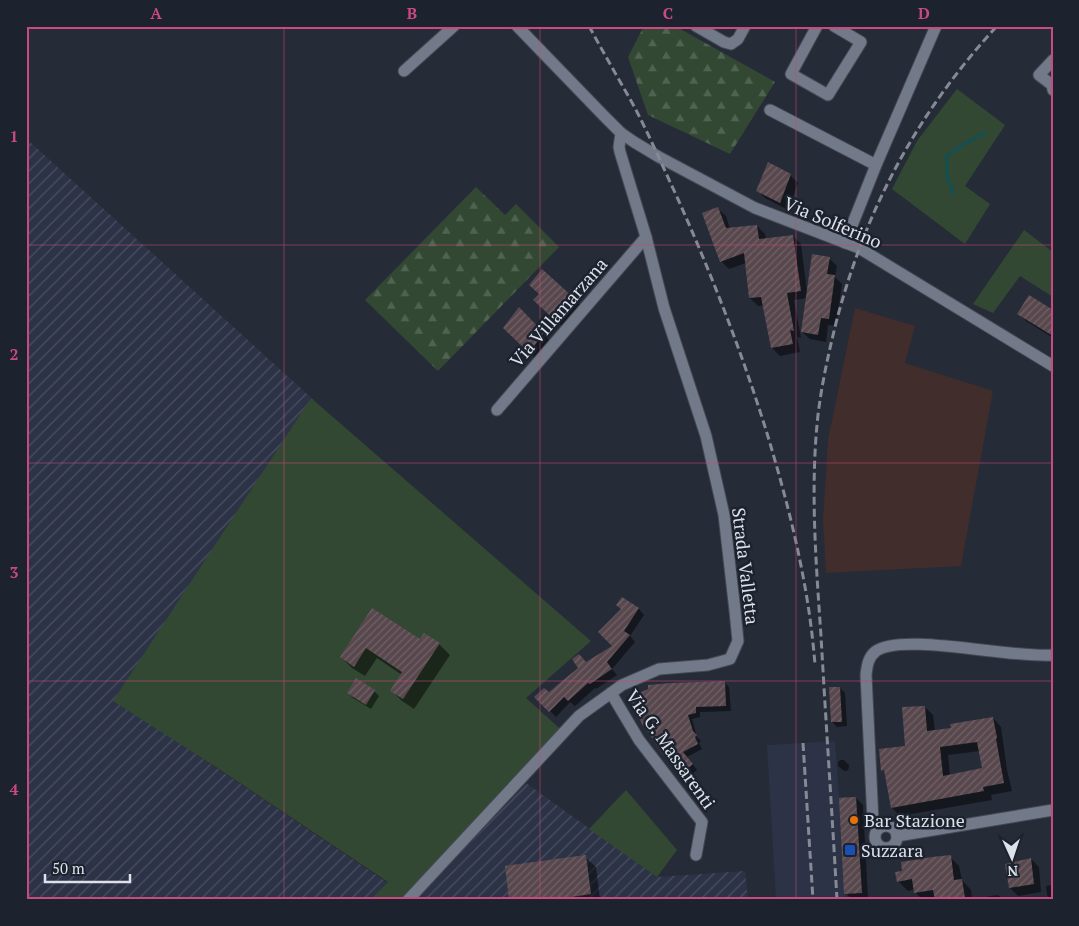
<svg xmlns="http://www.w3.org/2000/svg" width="1079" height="926" viewBox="0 0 1079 926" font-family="'PT Serif',serif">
<defs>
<pattern id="industrial-furrows" width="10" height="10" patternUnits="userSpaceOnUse" patternTransform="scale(1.25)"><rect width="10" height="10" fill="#2c3346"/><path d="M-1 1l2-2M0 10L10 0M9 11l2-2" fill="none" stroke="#4a5061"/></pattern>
<pattern id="forest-firs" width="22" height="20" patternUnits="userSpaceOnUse" patternTransform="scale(1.25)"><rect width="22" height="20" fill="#334833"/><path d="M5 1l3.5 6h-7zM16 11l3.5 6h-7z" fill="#506251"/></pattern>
<pattern id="building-hatch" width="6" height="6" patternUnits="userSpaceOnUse" patternTransform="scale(1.25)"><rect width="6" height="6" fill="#58484e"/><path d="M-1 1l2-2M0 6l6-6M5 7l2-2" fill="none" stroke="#706268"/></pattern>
</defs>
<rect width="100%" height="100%" fill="#262b38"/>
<path fill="#412d2b" d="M855,308L915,326L905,363L993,391L961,566L826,573L823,521L828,440Z"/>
<g fill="url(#industrial-furrows)">
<path d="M30,142L316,402L118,702L388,883L370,900H26V148Z"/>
<path d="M526,783L657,877L745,871L748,900H417Z"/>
</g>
<path fill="#2c3346" d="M835,741L839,797H856L862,893L845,894V900H776L767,745Z"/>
<g fill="#334833">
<path d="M957,89L1005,125L965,186L990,204L965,244L892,189L917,141Z"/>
<path d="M1024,230L1053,252V297L1020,276L993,313L973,304Z"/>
<path d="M311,398L591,641L526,698L568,736L417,900H370L388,882L219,769L113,701Z"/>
<path d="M626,790L677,850L657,877L589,829Z"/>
</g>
<g fill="url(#forest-firs)">
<path d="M644,26H675L775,82L730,154L648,115L628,57Z"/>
<path d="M476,187L505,215L516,204L559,247L438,371L365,300Z"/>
</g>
<g fill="#0007" fill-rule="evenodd">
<path d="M790,175L798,183L788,210L765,198L757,190Z"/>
<path d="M718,209L726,216L730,229L757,226L765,234L766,239L793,236L801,244L807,292L829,258L837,266L835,277L842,284L836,326L828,325L826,342L810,339L802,332L807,298L794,300L801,338L797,337L800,352L780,356L772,348L764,305L758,306L750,298L746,263L729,269L721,261Z"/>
<path d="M542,270L581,306L564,328L543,308L540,294Z"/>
<path d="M519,309L551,342L537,360L505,327Z"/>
<path d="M1053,312V338L1026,321L1019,313Z"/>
<path d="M622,598L639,609L644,615L630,636L635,642L612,669L617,675L596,689L595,688L575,706L570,702L556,717L536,697L549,694L586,663L614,647L622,610Z"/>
<path d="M373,610L420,641L439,644L450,655L414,709L402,701L392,691L402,675L377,658L365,676L352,668L341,657Z"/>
<path d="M724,682L729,687L731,711L700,712V717L692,719L697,737L701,741L699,743L702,749L687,757L697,770L686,779L681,774L648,729Z"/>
<path d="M840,688L845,693L847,726L837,727L832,722Z"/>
<path d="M374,691L379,696L371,709L353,698L348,693Z"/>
<path d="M925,707L933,715L935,731L952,729L993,718L1001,727L1007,770L1012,791L991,795L992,800L900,816L892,808L886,774L883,770L907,747ZM980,751L984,769L950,776L948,755Z"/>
<path d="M840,760H844L849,765V768L847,771H844L838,766V763Z"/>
<path d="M856,798L863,805L868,899L852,900L846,893Z"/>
<path d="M585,857L596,867L600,900H511Z"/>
<path d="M950,857L959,866L962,880L971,890L972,899L998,895L1003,900H923L916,893L915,889L908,891L898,881Z"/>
<path d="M1031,859L1039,867L1041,892L1018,896L1010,888Z"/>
<path d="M1053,885V900H1048L1046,886Z"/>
</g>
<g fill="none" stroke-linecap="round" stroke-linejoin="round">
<path stroke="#125053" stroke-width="3" d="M954,194L947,177V156L962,145L985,133"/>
</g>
<g fill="url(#building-hatch)" fill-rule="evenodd">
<path d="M768,162L791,174L780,203L756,191Z"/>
<path d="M718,207L726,228L757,225L759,239L793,235L801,291L787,293L794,331L790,330L793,344L771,348L761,297L749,298L744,253L720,262L702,213Z"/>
<path d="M812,254L830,257L827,274L835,275L829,319L821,318L818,335L801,332Z"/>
<path d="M542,269L574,298L556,321L533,300L539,294L529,285Z"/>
<path d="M1029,295L1053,310V336L1017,314Z"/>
<path d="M519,307L544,333L529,353L503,328Z"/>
<path d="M622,597L639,608L624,631L630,635L607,662L612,669L590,684L588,683L568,701L564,697L549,712L534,697L544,688L549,692L578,668L572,659L579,654L586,662L612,646L598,632L621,609L616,605Z"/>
<path d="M372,608L420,639L424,633L440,643L403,699L390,691L402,672L366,648L354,667L340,657Z"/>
<path d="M356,678L375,690L366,705L347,693Z"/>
<path d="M725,681L726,706L696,707V713L688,715L693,731L697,735L695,737L698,744L683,752L693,764L680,775L662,753L644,726H643L629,698L648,689V685L671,683Z"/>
<path d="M829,687H840L842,722H831Z"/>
<path d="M925,706L927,731L951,728L950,724L993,717L997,738L996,739L1004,783L983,787L984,791L891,808L884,770L881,771L879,749L905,746L902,707ZM977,742L982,768L943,776L940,747Z"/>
<path d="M856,797L862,893L844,894L839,798Z"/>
<path d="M586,855L591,894L552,900H509L505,866Z"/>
<path d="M951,855L954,880L962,879L965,898L956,900H935L933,890L914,893L912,879L897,882L895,872L902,871L901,862L932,857Z"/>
<path d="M1031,858L1034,884L1009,888L1005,864Z"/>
</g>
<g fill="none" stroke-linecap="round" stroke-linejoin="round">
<defs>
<g id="street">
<path d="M517,26L604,116L621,133L634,142L659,157L755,208L859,248L1053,366"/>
<path d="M696,26L724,42L731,44L738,39L745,26"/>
<path d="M817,26L791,74L828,95L861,42L834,26"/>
<path d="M1053,60L1039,75L1052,85L1053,90"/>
<path d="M404,71L454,26"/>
<path d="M770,110L876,165"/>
<path d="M845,243L876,165L936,26"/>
<path d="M497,410L646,237"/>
<path d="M611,693L639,740L702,822L696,855"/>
<circle cx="886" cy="837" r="11"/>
<path d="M877,830L873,821L866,675C867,666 868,657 876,651C903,632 1013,659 1053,655"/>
<path d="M897,836L1053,810"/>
<path d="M408,900L579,716L611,693L622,685L659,669L708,665L730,659L738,641L735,611L724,515L706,436L664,308L646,237L620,152L619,147L621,133"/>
</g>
</defs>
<use href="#street" stroke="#454954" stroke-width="13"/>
<use href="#street" stroke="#727988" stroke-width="11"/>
<g stroke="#858a94" stroke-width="3" stroke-dasharray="8 4" stroke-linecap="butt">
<path d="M589,26C604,54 620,81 635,108C650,137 663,167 677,197C711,273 741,350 766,430C789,506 809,585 815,665"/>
<path d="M803,743L813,900"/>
<path d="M837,900C832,812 826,724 821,636C816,563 810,488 818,415C822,382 829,351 837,319C867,206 918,112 997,26"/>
</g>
</g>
<path fill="none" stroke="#c94a7e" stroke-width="1" stroke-opacity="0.55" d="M284,26V900M540,26V900M796,26V900M26,245H1053M26,463H1053M26,681H1053"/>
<circle fill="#e8710a" stroke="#1c222e" stroke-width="2" cx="854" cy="820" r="5"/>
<rect fill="#1a4fb4" stroke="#1c222e" stroke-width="2" x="844" y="844" width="12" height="12" rx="2.5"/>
<g text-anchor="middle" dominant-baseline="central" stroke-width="5" stroke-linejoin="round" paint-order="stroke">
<g font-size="18" fill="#dde1e9" stroke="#1c222e">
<text transform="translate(833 222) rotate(23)">Via Solferino</text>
<text transform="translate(558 312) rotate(-49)">Via Villamarzana</text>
<text transform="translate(746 566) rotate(83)">Strada Valletta</text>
<text transform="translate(671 749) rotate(55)">Via G. Massarenti</text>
</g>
<g font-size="18" fill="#dde1e9" stroke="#1c222e" text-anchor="start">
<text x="864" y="820">Bar Stazione</text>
<text x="861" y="850">Suzzara</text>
</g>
</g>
<rect width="1079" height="926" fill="none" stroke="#1c222e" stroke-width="55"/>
<g transform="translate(1012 858) rotate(177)" stroke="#1c222e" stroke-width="4" paint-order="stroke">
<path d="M0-4L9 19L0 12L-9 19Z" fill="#dde1e9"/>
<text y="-8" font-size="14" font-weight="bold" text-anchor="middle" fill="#dde1e9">N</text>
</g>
<path d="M45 874v8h85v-8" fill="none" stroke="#dde1e9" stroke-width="2.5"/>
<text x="52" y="874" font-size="15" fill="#dde1e9" stroke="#1c222e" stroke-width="4" paint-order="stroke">50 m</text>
<rect x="28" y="28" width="1024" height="870" fill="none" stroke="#c94a7e" stroke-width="2"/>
<g font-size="16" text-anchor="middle" font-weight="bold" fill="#c94a7e">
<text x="156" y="19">A</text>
<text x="412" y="19">B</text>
<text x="668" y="19">C</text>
<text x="924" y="19">D</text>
<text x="14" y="142">1</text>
<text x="14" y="360">2</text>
<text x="14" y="578">3</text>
<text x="14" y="795">4</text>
</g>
</svg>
